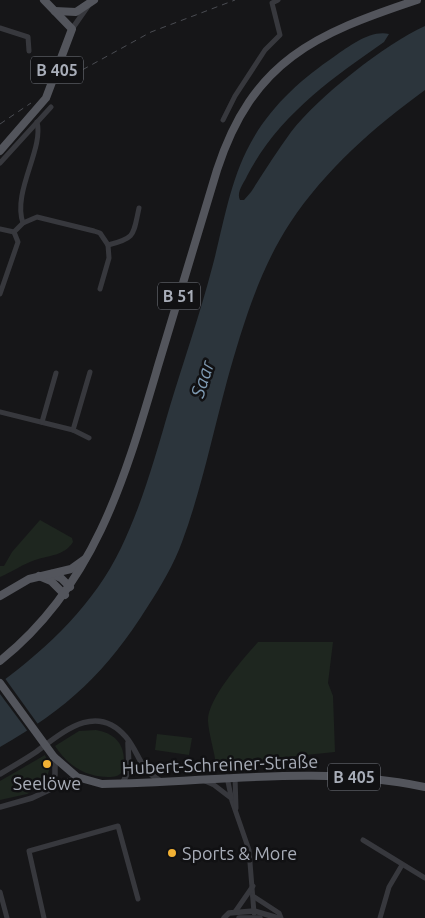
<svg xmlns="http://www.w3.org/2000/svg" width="425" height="918" viewBox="0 0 425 918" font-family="Ubuntu,sans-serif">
<rect width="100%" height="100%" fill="#161618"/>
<g fill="#1e261f">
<path d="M40,520L72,538L73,542C64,556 50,555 35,560C23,564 12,572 0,577V566H4L12,552Z"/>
<path d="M258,642H333L328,683L333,696L335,752L216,764C214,750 209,735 208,721C207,699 244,658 258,642Z"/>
<path d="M96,730C114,733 124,743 124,761C124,765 124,770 121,773C118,777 112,777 107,777C83,776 68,765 55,746L79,731Z"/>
<path d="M157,734L192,738L189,755L155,750Z"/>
<path d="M45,755L50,768L44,784L27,794L0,800V781Z"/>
</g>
<path fill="#2c353c" d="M425,26V90C373,128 326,169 290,223C259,270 242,328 227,381C213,433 201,491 182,542C174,564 161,586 148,606C106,673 68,708 0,747V683C49,647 94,604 121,548C143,502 156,454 170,406C184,360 200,314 212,268C224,224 230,177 254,137C275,102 303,78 335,56C350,46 370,30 389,34L384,42C331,79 278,116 247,176C244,183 236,192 240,200H244L251,192C264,172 277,151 291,132C318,97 385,44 425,26Z"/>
<path fill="#161618" d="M4,677L40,727L29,733L0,694V680Z"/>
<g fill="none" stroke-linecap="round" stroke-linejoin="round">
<g stroke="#37383d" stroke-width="5">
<path d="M0,28L28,37L29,51"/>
<path d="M223,120L235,96L265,50L280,35L272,3L278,0"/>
<path d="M0,163L51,107"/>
<path d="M23,223C12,192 44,149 37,122"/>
<path d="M0,229L14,232"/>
<path d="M14,232L23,223L37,217L94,231L100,233L108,245C136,238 133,235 139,208"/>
<path d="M100,289L109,258L108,245"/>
<path d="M0,294L18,242L14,232"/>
<path d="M0,412L73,430L89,438"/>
<path d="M42,422L56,373"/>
<path d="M73,430L90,372"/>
<path d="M227,777L232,801L249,850L254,913"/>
<path d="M235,777L236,808"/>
<path d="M205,781L214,785L231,798"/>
<path d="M363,840L425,878"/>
<path d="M0,892L7,918"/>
<path d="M253,896L279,913L281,918"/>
<path d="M235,912L253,886"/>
<path d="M44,918L29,851L118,826L138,899"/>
<path d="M380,918L389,887L402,865"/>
</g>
<g stroke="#37383d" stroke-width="5.5">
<path d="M72,29L88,6"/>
<path d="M0,774C12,767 24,760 36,752C63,732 96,702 126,737C140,754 139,770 161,781"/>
<path d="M122,784L129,770L128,743"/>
<path d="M46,791L55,775V758"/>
<path d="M0,807L32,798L77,777"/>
<path d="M224,918L229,913L254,911L278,918"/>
<path d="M239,918H260"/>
</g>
<g stroke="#53555c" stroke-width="8">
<path d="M55,11L76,12L94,0"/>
<path d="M0,151L46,98L72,29L44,0"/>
<path d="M52,574L61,578L70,587"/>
<path d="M39,576L51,581L65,595"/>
<path d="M0,596L29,579L71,569L85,559"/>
<path d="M0,661C95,585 125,478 158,366C178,301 197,235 217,170C253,60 315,34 417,0"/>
<path d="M54,757L77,777L102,784C210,783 317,764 425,787"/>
</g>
<g stroke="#4a4c52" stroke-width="1" stroke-dasharray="6 5" stroke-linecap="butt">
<path d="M73,75L151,32L235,0"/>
<path d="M0,124L31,103"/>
</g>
<path stroke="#53555c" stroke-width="8" d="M0,683L54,757"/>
</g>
<g fill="#f2b134" stroke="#111113" stroke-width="2">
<circle cx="47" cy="764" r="5"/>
<circle cx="172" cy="853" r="5"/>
</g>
<g text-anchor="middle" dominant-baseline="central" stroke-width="5" stroke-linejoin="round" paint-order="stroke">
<g fill="#111113" stroke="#7b7e86" stroke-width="1">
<rect x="31" y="56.5" width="52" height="27" rx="4"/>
<rect x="158" y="282.5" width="42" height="27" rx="4"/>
<rect x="328" y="763.5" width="52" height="27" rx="4"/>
</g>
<g font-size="16" font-weight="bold" fill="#a8adb8">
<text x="57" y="70">B 405</text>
<text x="179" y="296">B 51</text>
<text x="354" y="777">B 405</text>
</g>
<g font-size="18" fill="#a8adb8" stroke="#111113">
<text transform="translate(220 764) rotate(-2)">Hubert-Schreiner-Straße</text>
</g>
<g font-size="18" fill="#a8adb8" stroke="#111113">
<text x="47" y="783">Seelöwe</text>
<text x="182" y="853" text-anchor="start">Sports &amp; More</text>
</g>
<g font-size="19" font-style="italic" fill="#7f9bb3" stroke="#111113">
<text transform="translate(202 379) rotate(-72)">Saar</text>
</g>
</g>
</svg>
